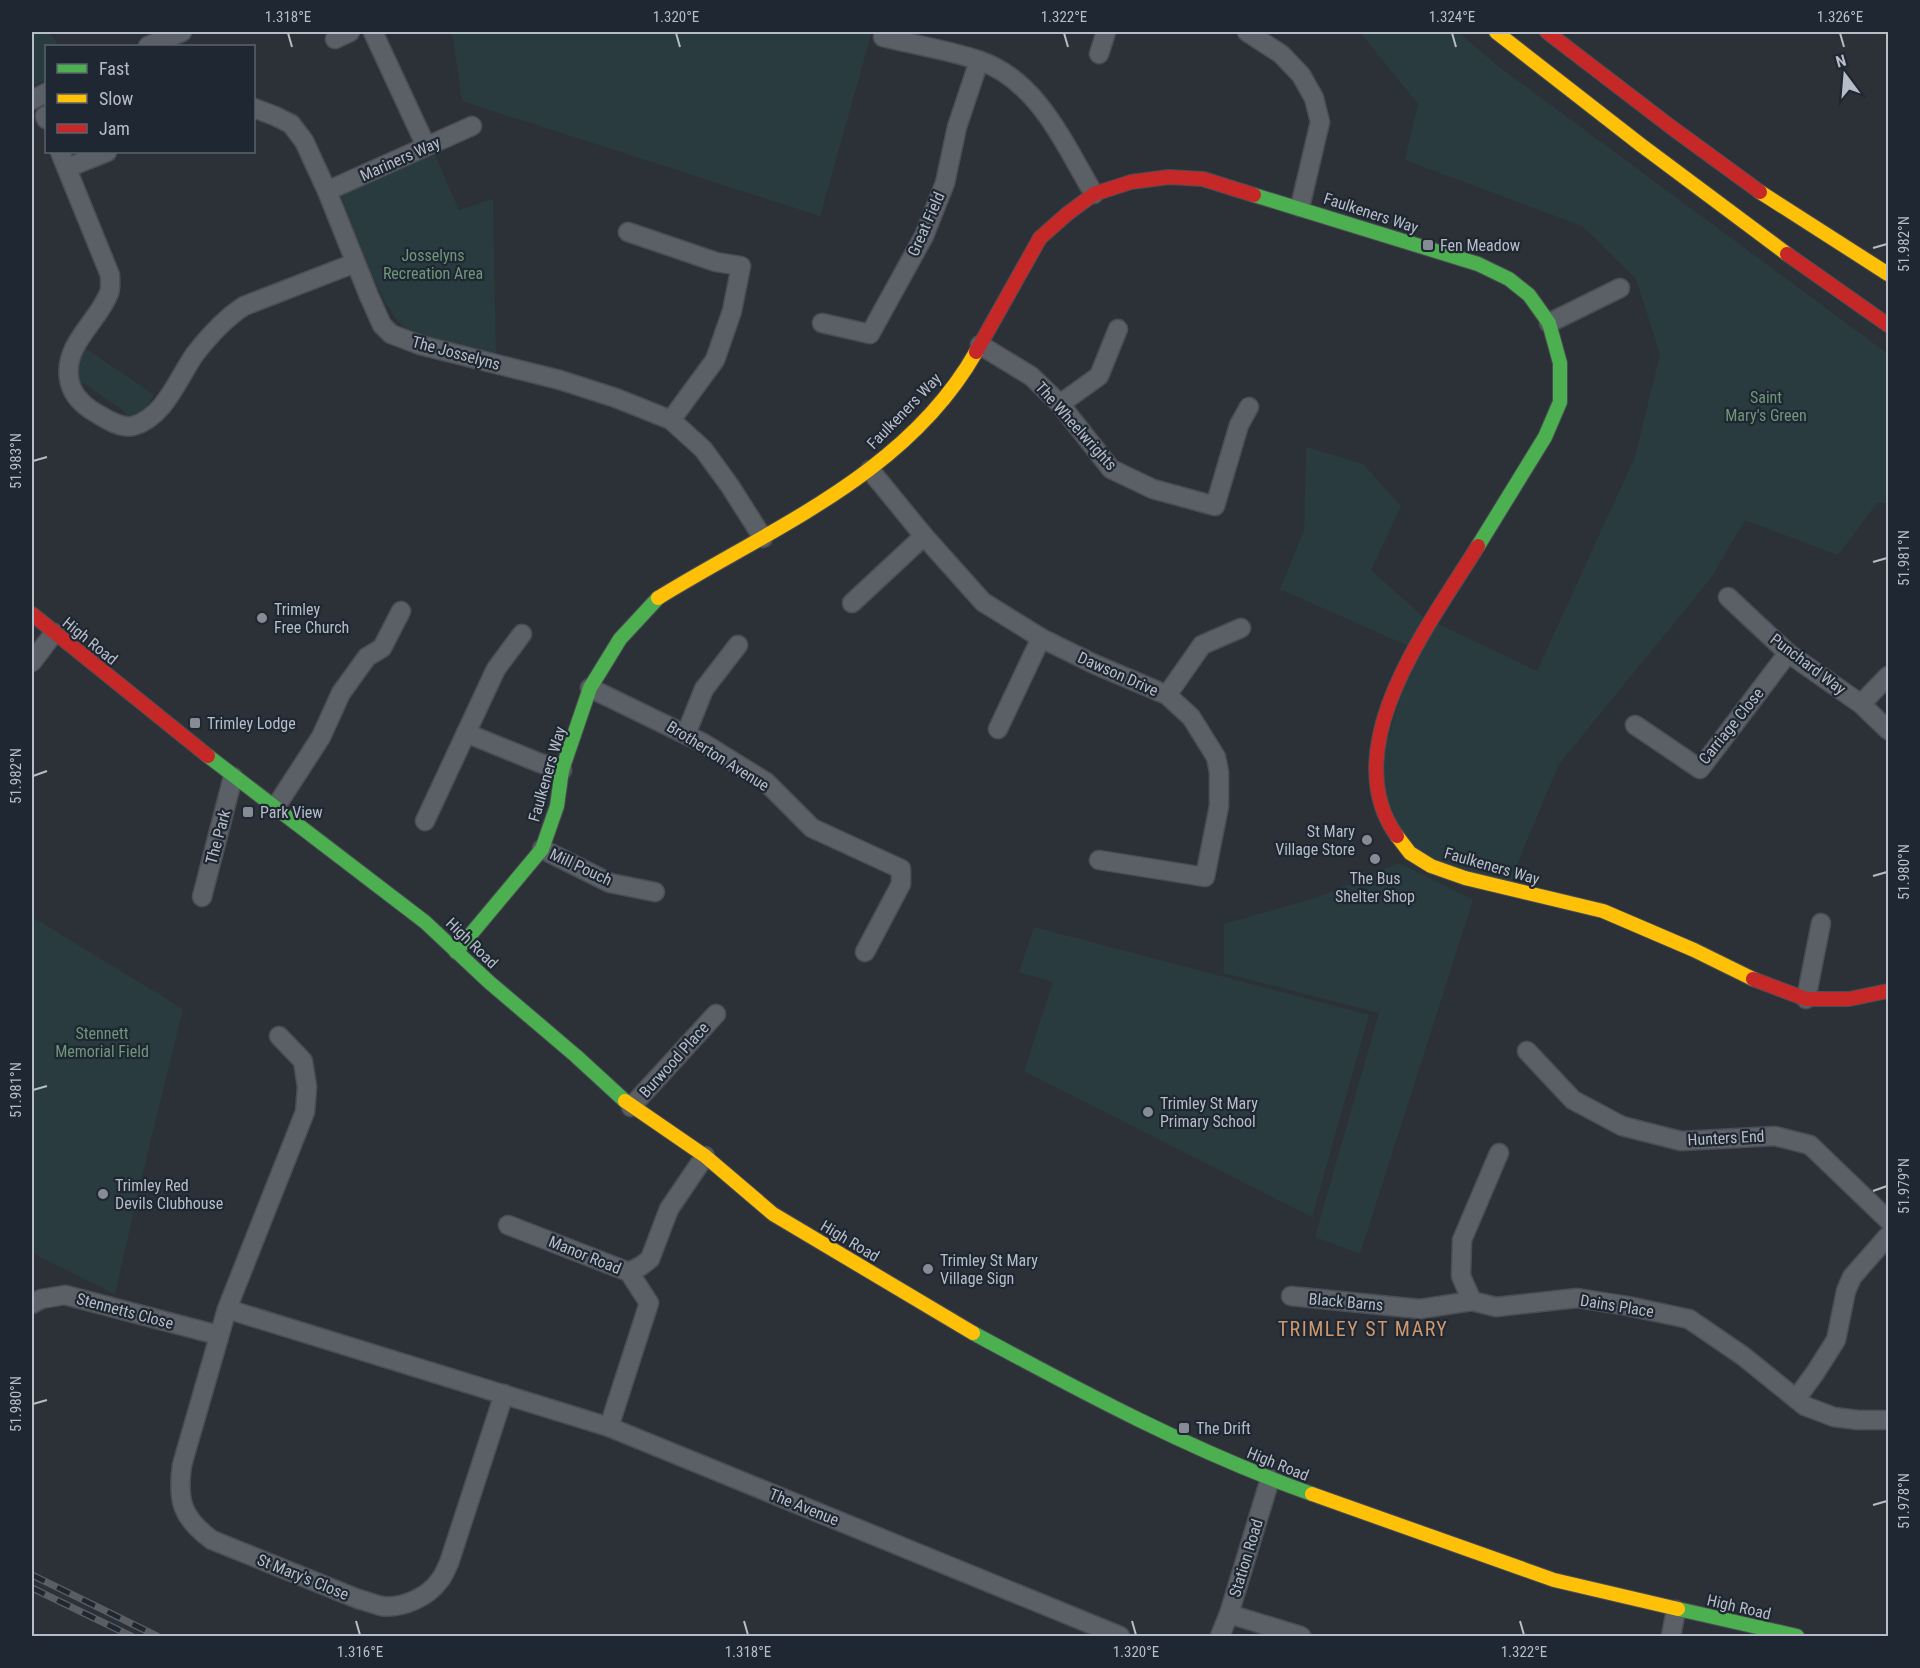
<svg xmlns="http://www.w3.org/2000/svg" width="1920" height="1668" viewBox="0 0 1920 1668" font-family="'Roboto Condensed',sans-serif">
<rect width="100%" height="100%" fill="#2c3138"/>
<g fill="#293b3e">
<path d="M32,32H49L59,46H46V80L32,86Z"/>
<path d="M452,32H872L820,216L462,101Z"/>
<path d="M1360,32H1458L1494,63L1888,354V503H1877L1838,555L1745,520L1711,578L1559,764L1515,869L1510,890L1410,853L1377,773L1415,649L1280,589L1304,531L1306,447L1363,464L1401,506L1371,570L1430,623L1432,621L1537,671L1635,457L1660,354L1636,279L1582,226L1405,160L1418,104Z"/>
<path d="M433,151L459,210L493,199L496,356C465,349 430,346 404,327C382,311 352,224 341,195Z"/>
<path d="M85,348L154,395L143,412L127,418L124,411L85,384L77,383L74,368Z"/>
<path d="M1399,863L1473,900L1360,1254L1315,1237L1379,1013L1224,973V924L1316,898Z"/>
<path d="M32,917L183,1009L138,1193L115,1294L32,1253Z"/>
<path d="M1034,927L1369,1015L1312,1217L1024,1071L1053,982L1019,972Z"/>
</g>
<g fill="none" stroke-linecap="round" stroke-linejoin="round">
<defs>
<g id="street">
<path d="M373,32L426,146"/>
<path d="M1247,32L1281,54L1301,75L1314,98L1320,122L1300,207"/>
<path d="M883,37C915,45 948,50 978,60C1038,80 1064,144 1094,194"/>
<path d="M335,39L350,32"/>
<path d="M148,46L182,32"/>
<path d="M1099,54L1106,32"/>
<path d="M32,100L46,93"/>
<path d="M254,108L275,116L291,124L304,141L327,191L369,296L382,325L391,334L420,345L560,380L616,398L671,420L703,449L730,486L763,538"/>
<path d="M45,116L46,119"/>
<path d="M60,152L110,275C110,280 111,288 109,293C98,322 64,344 69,378C71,394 82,405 96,413C106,419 121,429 133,426C165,417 178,378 195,354C209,336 224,319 244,306L355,263"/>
<path d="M67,168L107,152"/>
<path d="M327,191L472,126"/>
<path d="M628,232L716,262L741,266L732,311L715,360L671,420"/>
<path d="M822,323L870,334L924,236L945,183L957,127L979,61"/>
<path d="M1549,323L1620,288"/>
<path d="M980,345L1031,376L1060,404L1111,469L1153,489L1215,506L1239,425L1249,407"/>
<path d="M1060,404L1099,376L1118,329"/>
<path d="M870,470L924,536L983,602L1041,638L1094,664L1167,695L1191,717L1216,757L1219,772V806L1205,877L1099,860"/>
<path d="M1728,597L1788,653L1861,704L1888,730"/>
<path d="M852,603L924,536"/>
<path d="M32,662L54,633"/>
<path d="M590,688L703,743L766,782L812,828L901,869V884L865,952"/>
<path d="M1167,695L1202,645L1241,628"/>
<path d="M1861,704L1888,676"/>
<path d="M1635,725L1700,769L1788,653"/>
<path d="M998,729L1041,638"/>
<path d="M466,733L540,763L562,770"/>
<path d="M686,734L704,689L738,645"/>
<path d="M275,808L321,737L341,693L367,657L382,648L401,611"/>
<path d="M425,821L496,669L522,634"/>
<path d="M542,849L610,883L655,892"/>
<path d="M202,897L233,777"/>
<path d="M1806,999L1821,923"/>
<path d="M279,1036L303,1061L307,1087L305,1112L227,1309L182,1465C177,1501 182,1518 212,1540L358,1599C366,1601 374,1604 381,1606C402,1609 428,1597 440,1580C444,1575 446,1569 449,1563L504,1394"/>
<path d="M1527,1051L1573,1100L1622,1126L1681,1141L1775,1136L1810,1145L1888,1220"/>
<path d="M631,1107L716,1014"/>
<path d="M1499,1153L1462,1240L1461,1276L1472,1301L1496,1307L1577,1298L1628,1306L1689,1319L1743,1356L1805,1406L1834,1417L1858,1420H1888"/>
<path d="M508,1225L629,1272L649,1303L609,1427"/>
<path d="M629,1272L641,1266L650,1259L669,1209L705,1156"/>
<path d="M1291,1296L1420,1309L1472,1301"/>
<path d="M32,1304L41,1299L65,1295L218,1335"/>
<path d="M227,1309L609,1427L1120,1636"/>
<path d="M1796,1399L1815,1373L1836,1340L1846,1291L1852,1277L1888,1236"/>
<path d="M1229,1614L1301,1636"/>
<path d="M1220,1636L1229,1614L1270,1479"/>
<path d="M1671,1636L1676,1610"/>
</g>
<g id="fast">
<path d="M1254,195L1478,264L1509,279L1529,295L1549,323L1560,363V402L1545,437L1478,546"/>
<path d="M208,756L425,922L489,982L576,1056L625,1101"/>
<path d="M456,952L542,849L557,806L562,770L590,688L620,639L658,598"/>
<path d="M973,1333C1082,1392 1194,1452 1312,1494"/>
<path d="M1678,1609L1797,1636"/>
</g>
<g id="slow">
<path d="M1496,32L1641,145L1787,254"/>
<path d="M1760,192L1888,274"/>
<path d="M658,598C771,528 907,474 976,352"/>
<path d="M1397,836L1410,853L1431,866L1465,878L1603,911L1694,950L1753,979"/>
<path d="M625,1101L705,1156L773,1214L973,1333"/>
<path d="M1312,1494L1554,1580L1678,1609"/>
</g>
<g id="jam">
<path d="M1547,32L1671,127L1760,192"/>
<path d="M1787,254L1888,325"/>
<path d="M976,352L1040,238L1067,214L1094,194L1131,182L1169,177L1203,179L1254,195"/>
<path d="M32,614L208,756"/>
<path d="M1397,836C1333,747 1432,621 1478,546"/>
<path d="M1753,979L1806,999H1849L1888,991"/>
</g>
</defs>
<use href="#street" stroke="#4a4d53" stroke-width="21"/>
<use href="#fast" stroke="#4a4d53" stroke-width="16"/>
<use href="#slow" stroke="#4a4d53" stroke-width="16"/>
<use href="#jam" stroke="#4a4d53" stroke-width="16"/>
<use href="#street" stroke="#5b5f66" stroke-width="18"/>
<use href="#fast" stroke="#4caf50" stroke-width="14"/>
<use href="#slow" stroke="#ffc107" stroke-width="14"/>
<use href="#jam" stroke="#c62828" stroke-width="14"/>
<defs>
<g id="rail">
<path d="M32,1575L157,1636"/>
<path d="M32,1588L131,1636"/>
</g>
</defs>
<use href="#rail" stroke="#5a5e64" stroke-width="7"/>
<use href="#rail" stroke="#1f2732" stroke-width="4.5" stroke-dasharray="14" stroke-linecap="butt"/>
</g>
<path fill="none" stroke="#b6bdc8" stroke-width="2" d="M288,33L292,47M676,33L680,47M1064,33L1068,47M1452,33L1456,47M1840,33L1844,47M1873,248L1887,244M33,461L47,457M1873,562L1887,558M33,776L47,771M1873,876L1887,872M33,1090L47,1086M1873,1191L1887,1186M33,1404L47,1400M1873,1505L1887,1501M356,1621L360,1635M744,1621L748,1635M1132,1621L1136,1635M1520,1621L1524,1635"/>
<g fill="#868c96" stroke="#1f2732" stroke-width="2">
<rect x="1422" y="239" width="12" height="12" rx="3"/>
<circle cx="262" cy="618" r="6"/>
<rect x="189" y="717" width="12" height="12" rx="3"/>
<rect x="242" y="806" width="12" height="12" rx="3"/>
<circle cx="1367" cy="840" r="6"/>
<circle cx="1375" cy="859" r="6"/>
<circle cx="1148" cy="1112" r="6"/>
<circle cx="103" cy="1194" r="6"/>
<circle cx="928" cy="1269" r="6"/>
<rect x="1178" y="1422" width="12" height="12" rx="3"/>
</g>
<g text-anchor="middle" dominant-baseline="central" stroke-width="4.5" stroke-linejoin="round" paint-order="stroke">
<g font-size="16" fill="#b6bdc8" stroke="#1f2732">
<text transform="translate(400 159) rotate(-24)">Mariners Way</text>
<text transform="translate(1371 213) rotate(18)">Faulkeners Way</text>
<text transform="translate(926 224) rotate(-66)">Great Field</text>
<text transform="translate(456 353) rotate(15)">The Josselyns</text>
<text transform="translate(904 411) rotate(-46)">Faulkeners Way</text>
<text transform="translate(1076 426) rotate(48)">The Wheelwrights</text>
<text transform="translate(90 641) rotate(39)">High Road</text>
<text transform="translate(1808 664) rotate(37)">Punchard Way</text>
<text transform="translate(1118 674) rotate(24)">Dawson Drive</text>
<text transform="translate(1731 726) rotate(-51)">Carriage Close</text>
<text transform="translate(718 756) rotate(32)">Brotherton Avenue</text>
<text transform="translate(547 774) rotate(-74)">Faulkeners Way</text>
<text transform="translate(218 837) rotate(-75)">The Park</text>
<text transform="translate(1492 866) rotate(16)">Faulkeners Way</text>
<text transform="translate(581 867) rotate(25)">Mill Pouch</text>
<text transform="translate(472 943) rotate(44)">High Road</text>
<text transform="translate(674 1060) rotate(-48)">Burwood Place</text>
<text transform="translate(1726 1138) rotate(-3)">Hunters End</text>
<text transform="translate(850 1241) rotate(31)">High Road</text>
<text transform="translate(585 1255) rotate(22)">Manor Road</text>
<text transform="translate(1346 1302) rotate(5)">Black Barns</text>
<text transform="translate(1617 1306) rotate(9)">Dains Place</text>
<text transform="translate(125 1311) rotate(15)">Stennetts Close</text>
<text transform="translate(1278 1464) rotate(22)">High Road</text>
<text transform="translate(804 1507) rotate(22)">The Avenue</text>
<text transform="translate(1246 1558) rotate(-73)">Station Road</text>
<text transform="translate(303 1577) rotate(22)">St Mary's Close</text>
<text transform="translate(1739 1607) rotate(13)">High Road</text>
</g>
<g font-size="16" fill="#b6bdc8" stroke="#1f2732" text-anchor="start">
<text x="1440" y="245">Fen Meadow</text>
<text x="274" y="609">Trimley<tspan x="274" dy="18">Free Church</tspan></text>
<text x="207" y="723">Trimley Lodge</text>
<text x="260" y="812">Park View</text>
<text x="1355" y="831" text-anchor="end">St Mary<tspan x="1355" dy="18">Village Store</tspan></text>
<text x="1375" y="878" text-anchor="middle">The Bus<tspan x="1375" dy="18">Shelter Shop</tspan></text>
<text x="1160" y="1103">Trimley St Mary<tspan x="1160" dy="18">Primary School</tspan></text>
<text x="115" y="1185">Trimley Red<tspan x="115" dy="18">Devils Clubhouse</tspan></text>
<text x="940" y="1260">Trimley St Mary<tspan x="940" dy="18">Village Sign</tspan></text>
<text x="1196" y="1428">The Drift</text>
</g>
<g font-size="16" fill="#6f9779" stroke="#1f2732">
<text x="433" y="255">Josselyns<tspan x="433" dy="18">Recreation Area</tspan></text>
<text x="1766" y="397">Saint<tspan x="1766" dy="18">Mary's Green</tspan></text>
<text x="102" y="1033">Stennett<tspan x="102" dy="18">Memorial Field</tspan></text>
</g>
<g font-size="20" letter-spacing="1.5" fill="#cd986d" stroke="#1f2732">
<text x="1363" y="1329">TRIMLEY ST MARY</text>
</g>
</g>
<rect width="1920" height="1668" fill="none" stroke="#1f2732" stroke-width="66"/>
<rect x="45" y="45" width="210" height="108" fill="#1f2732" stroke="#5b636e" stroke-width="1.5"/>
<rect x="57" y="64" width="30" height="9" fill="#4caf50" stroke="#5b636e" stroke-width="1.5"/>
<text x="99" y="75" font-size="18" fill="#b6bdc8">Fast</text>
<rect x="57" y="94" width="30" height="9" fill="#ffc107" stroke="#5b636e" stroke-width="1.5"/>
<text x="99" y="105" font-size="18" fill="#b6bdc8">Slow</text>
<rect x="57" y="124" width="30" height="9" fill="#c62828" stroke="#5b636e" stroke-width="1.5"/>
<text x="99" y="135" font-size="18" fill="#b6bdc8">Jam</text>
<g transform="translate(1845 75) rotate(344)" stroke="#1f2732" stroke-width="4.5" paint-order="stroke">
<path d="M0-4.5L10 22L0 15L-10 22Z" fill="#b6bdc8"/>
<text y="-9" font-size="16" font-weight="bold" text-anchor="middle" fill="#b6bdc8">N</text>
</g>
<rect x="33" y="33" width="1854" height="1602" fill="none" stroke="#b6bdc8" stroke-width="2"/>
<g font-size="15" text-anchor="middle" fill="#b6bdc8">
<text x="288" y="22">1.318°E</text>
<text x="676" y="22">1.320°E</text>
<text x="1064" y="22">1.322°E</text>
<text x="1452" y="22">1.324°E</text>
<text x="1840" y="22">1.326°E</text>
<text transform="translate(1904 244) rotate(-90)" y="5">51.982°N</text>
<text transform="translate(16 461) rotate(-90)" y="5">51.983°N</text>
<text transform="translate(1904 558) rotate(-90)" y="5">51.981°N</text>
<text transform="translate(16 776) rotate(-90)" y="5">51.982°N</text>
<text transform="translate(1904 872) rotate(-90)" y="5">51.980°N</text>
<text transform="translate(16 1090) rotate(-90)" y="5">51.981°N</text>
<text transform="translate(1904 1186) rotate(-90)" y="5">51.979°N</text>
<text transform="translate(16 1404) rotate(-90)" y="5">51.980°N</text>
<text transform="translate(1904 1501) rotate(-90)" y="5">51.978°N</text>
<text x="360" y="1657">1.316°E</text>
<text x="748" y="1657">1.318°E</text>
<text x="1136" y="1657">1.320°E</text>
<text x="1524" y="1657">1.322°E</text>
</g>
</svg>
